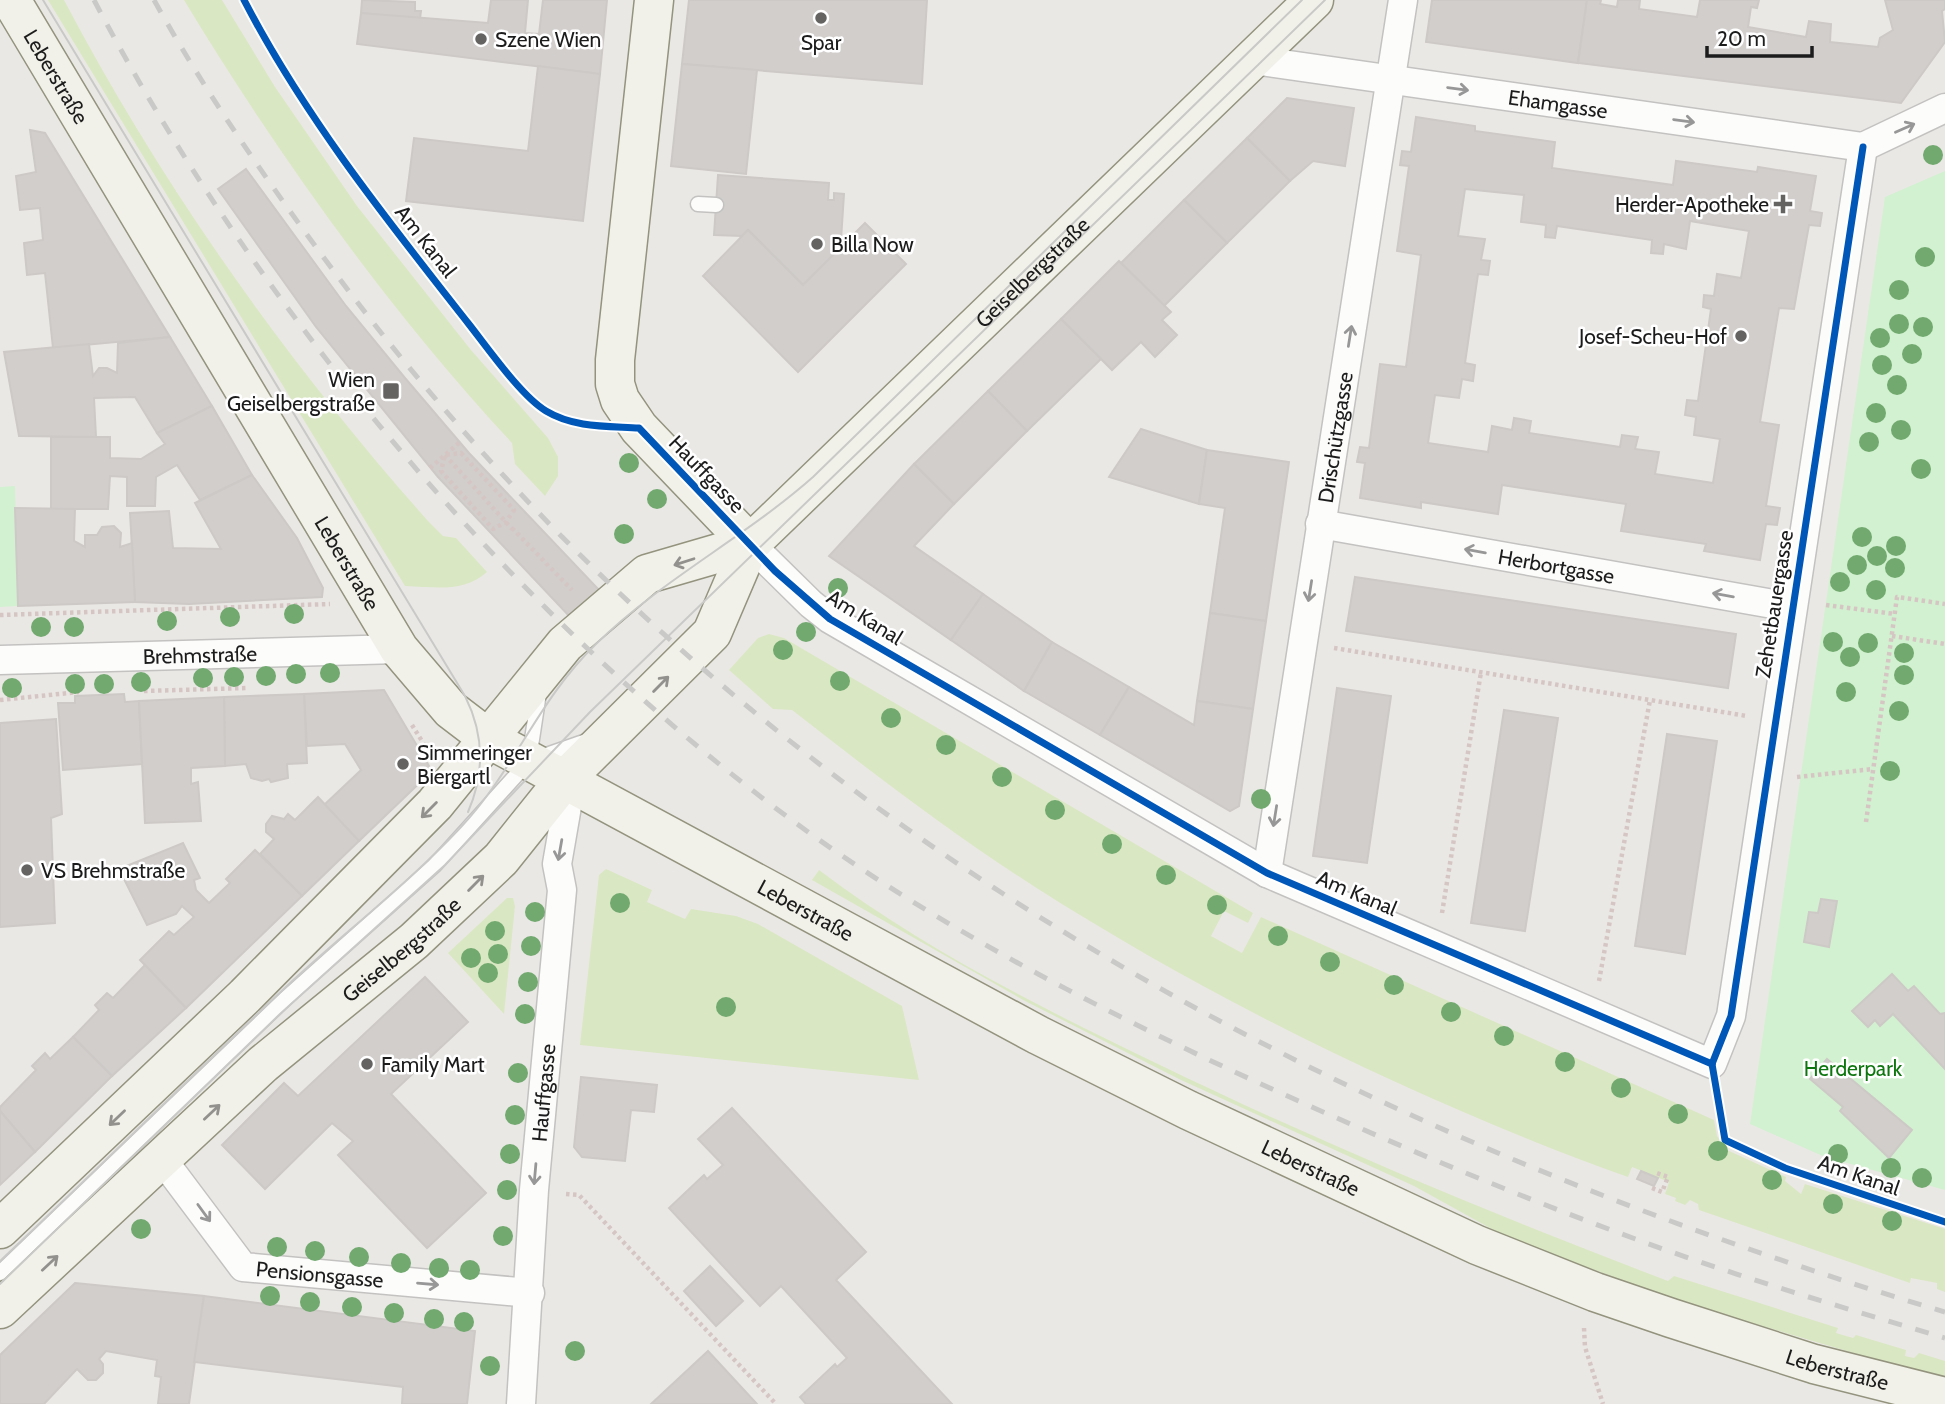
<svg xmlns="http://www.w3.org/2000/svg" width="1945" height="1404" viewBox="0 0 1945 1404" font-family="Cabin,sans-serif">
<rect width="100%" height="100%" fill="#eae8e5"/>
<g fill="#dae7c3">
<path d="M48,0H64C163,188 287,362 428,521L443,536L456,538L487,572C464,593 435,587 405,586Z"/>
<path d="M184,0H222L275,87L357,206L471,350L548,438L558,457V476L545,496L515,464L512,443C387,308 279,157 184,0Z"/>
<path d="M769,634L784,638L1253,913L1248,923L1224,911L1211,936L1242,953L1261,917L1714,1120L1717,1136L1727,1150L1786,1177L1785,1181L1801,1194L1805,1184L1945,1229V1292L1937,1289V1283L1911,1278L1910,1283L1699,1210L1698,1204L1690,1200L1685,1205L1675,1201L1676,1198L1665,1194L1669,1182L1632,1167L1628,1177C1427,1105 1215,1002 1035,887C951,833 871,772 792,710L773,709L729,670L758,638Z"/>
<path d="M606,869L652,890L647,902L685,919L691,909L736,916L758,924L902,1006L919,1080L580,1045L599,875Z"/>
<path d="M819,870C922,948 1041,1008 1158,1064C1325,1145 1495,1215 1668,1281L1674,1276L1838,1328L1836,1333L1853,1338L1856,1335L1906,1350L1905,1356L1914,1358L1919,1353L1945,1361V1380L1684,1303L1508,1238L1414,1186L1181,1080L1025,1001L812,880Z"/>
<path d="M507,898H513L515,906L504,1014L448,953Z"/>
</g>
<g fill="#d2f1d0">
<path d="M1945,171V1190L1825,1157L1750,1124L1885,197Z"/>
<path d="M15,486L18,606L0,607V487Z"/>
</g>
<g fill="#d1cecc" stroke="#cdc9c6" stroke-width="2" fill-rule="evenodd">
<path d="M362,0L415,2V11H421L420,19L361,13Z"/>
<path d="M491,0H528L525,33L539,34L543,0H607L600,74L357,44L361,13L488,23Z"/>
<path d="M689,0H927L922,84L682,64Z"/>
<path d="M1432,0H1587L1578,63L1426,42Z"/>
<path d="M1587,0H1601L1600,4L1617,7L1618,0H1640L1639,9L1697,17L1700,0H1759L1757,8L1751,7L1748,27L1806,37L1809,21L1831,24L1830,42L1878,47L1880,38L1893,30L1885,0H1945V9L1942,11L1945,42L1901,103L1578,63Z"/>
<path d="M682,64L757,70L746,174L671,166Z"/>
<path d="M538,66L600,74L583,221L406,201L414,138L528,151Z"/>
<path d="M1287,98L1354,108L1345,166L1313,161L1290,181L1247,138Z"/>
<path d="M1416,117L1475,126V131L1555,142L1552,168L1673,185L1676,161L1757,172L1758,167L1816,176L1810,211L1822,213L1820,226L1809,225L1794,309L1779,308L1760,422L1779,425L1766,506L1780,508L1777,525L1766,524L1760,560L1704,551L1706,544L1621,531L1626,504L1502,485L1498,514L1421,502V508L1360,498L1365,463L1357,462L1360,447L1369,448L1380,364L1406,367L1421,255L1397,251L1409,166L1400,165L1402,151L1411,152ZM1465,189L1524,195L1521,222L1546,225L1545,237L1555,238L1557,226L1652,240L1651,253L1663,254L1664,244L1686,249L1690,221L1749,231L1741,278L1717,274L1714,296L1704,295L1703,307L1711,309L1698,401L1687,400L1685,415L1696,417L1694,435L1720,439L1713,483L1655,474L1659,452L1635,449L1638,437L1622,435L1620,447L1529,433L1531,421L1514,418L1512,430L1492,426L1488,452L1428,443L1435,395L1459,398L1462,379L1473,381L1475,365L1465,363L1478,274L1488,275L1490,261L1481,260L1485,239L1458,236Z"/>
<path d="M30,130L45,133L170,337L53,348L45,273L27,275L24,243L43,240L40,208L20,210L16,176L36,172Z"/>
<path d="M1247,138L1290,181L1227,243L1184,200Z"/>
<path d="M246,169L346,306L405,378L469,453L600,591L572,619L438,477L316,327L218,189Z"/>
<path d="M718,175L829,183L828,200H834V193L844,194L841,240L848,241L803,285L748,230L742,236L714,235Z"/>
<path d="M1184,200L1227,243L1164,306L1121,263Z"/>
<path d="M865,223L906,264L798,372L703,276L748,230L803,285Z"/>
<path d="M1119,261L1171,312L1162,320L1177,335L1155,357L1141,342L1112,370L1061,319Z"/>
<path d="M1061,319L1101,359L1027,431L988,391Z"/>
<path d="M170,337L212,406L157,433L135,397L94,398L96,437L19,436L4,352L89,344L93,376L99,368H107L117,373L118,343Z"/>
<path d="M988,391L1027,431L954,504L914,464Z"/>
<path d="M212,406L252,475L200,500L177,465L156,477L155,506H127V477L110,476L108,509H51V437H110V458L141,459L165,444L157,433Z"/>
<path d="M1141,429L1207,450L1199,504L1109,477Z"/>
<path d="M1207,450L1289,462L1266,621L1210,613L1225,508L1199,504Z"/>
<path d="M914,464L954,504L914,546L983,594L951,640L829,556Z"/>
<path d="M252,475L297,538L323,588L322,597L189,604L135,602L130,513L169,511L173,548L221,549L195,503Z"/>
<path d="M15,508L75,509L74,541L85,547V535H97L102,527L114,526L121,533L120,547L132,543L135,602L18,606Z"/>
<path d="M1355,577L1736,634L1728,688L1346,631Z"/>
<path d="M983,594L1052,642L1024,691L951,640Z"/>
<path d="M1210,613L1266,621L1253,709L1197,701Z"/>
<path d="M1052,642L1129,687L1100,735L1024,691Z"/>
<path d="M1129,687L1194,725L1197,701L1253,709L1239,806L1230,811L1100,735Z"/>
<path d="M1337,688L1391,696L1367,863L1313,856Z"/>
<path d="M384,690L432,771L359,841L324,805L361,770L345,744L307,746L304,694Z"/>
<path d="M124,694L125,702L139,701L142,764L63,770L58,703H75V696Z"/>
<path d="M304,694L307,763L287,764L288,778L271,782L269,779L262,781L251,778L246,764L225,766L224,697Z"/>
<path d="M224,697L225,766L191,768V784L198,782L201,821L145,823L139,701Z"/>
<path d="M1504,710L1558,718L1525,931L1471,923Z"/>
<path d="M56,719L62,814L51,818L55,923L0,927V723Z"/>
<path d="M1667,734L1717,741L1685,954L1635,946Z"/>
<path d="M318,797L359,841L302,896L260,854L274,839L266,832V824L272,816L284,819L288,814L295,820Z"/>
<path d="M183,843L200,878L194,880L196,890L209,903L230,883L226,879L255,850L302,896L186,1008L140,960L169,931L174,935L194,917L182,906L176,914L147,925L119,869Z"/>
<path d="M1821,899L1837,901L1829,947L1804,942L1809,912L1818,913Z"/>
<path d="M145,965L186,1008L112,1076L73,1037L99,1010L95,1005L107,993L113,998Z"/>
<path d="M1892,974L1908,991L1914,986L1940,1014L1945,1013V1069L1893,1014L1880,1026L1875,1020L1868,1027L1852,1011Z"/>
<path d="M425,977L468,1022L391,1094L486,1193L427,1248L338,1155L353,1141L332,1123L265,1189L222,1145L284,1083L298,1096Z"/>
<path d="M73,1037L112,1076L35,1152L0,1111V1107L36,1070L32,1066L45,1053L50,1059Z"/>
<path d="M1827,1059L1912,1130L1889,1158L1840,1111L1843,1107L1810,1079Z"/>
<path d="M581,1077L657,1085L654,1112L631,1110L625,1161L582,1157L574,1147Z"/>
<path d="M732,1108L866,1252L836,1280L952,1404H806L800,1397L835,1364L837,1367L847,1358L781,1286L760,1306L669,1208L704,1175L707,1179L723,1165L698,1139Z"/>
<path d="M0,1111L35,1152L0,1185Z"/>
<path d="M1641,1171L1658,1178L1654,1186L1637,1179Z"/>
<path d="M710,1266L743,1301L716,1326L684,1291Z"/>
<path d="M75,1283L204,1296L189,1404H158L161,1377L155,1376L157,1360L106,1351L99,1359L103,1364V1373L96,1380H88L77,1369L44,1404H0V1355Z"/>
<path d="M204,1296L475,1331L467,1404H402L403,1387L194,1362Z"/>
<path d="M708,1351L757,1404H651Z"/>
</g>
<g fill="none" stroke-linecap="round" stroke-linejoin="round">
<defs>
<g id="lane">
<path d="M698,204L716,205"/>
<path d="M529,759L539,693"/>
<path d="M0,1273L285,999L434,866L529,761L589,740"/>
</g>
<g id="street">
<path id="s1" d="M1253,60L1863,147"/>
<path d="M1863,147L1945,108"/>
<path id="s2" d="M1320,524L1790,607"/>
<path d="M750,544L811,604L830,619L1267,873L1712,1064L1731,1016L1863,147"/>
<path id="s3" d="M0,660L399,649"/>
<path id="s4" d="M1267,873L1403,0"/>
<path id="s5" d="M162,1159L243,1267L530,1293"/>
<path id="s6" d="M521,1404L534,1190L562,890L557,864L571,783"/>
</g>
<g id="secondary">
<path id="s7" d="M11,0L399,649L451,710L489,739L1038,1035L1188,1110L1477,1245L1595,1292L1671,1318L1814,1364L1945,1397"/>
<path d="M654,0L615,360V384L620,400L639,428L750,544"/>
<path d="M0,1229L245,996L435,804L565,644L647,574L750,544"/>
<path id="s8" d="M0,1309L263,1064L414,941L501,859L565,779L712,633L750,544L1314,0"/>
</g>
</defs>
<use href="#lane" stroke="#c3c2c1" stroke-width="17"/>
<use href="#street" stroke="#c3c2c1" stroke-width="31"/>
<use href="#secondary" stroke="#93937e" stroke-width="41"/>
<g stroke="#d5c6c4" stroke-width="4.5" stroke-dasharray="3.5 3.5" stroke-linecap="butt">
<path d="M461,453L514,510L506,522L493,529L441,471L445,455Z"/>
<path d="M445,455L512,529"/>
<path d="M430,468L460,442"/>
<path d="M512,528L572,590"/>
<path d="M1826,605L1895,614"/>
<path d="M0,615L330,604"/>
<path d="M1892,636L1945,644"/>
<path d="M1334,648L1747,716"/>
<path d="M144,691L247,688"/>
<path d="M0,700L79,692"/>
<path d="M412,725L430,754"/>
<path d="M1797,777L1873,769"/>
<path d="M1866,822L1897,597L1945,604"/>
<path d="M1442,913L1481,672"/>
<path d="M1599,981L1650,700"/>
<path d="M1652,1188L1662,1192L1668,1177L1654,1172"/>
<path d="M566,1194L579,1195L776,1404"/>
<path d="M1584,1328L1585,1347L1603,1404"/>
</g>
<use href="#lane" stroke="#fcfcfb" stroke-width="14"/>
<use href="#street" stroke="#fcfcfb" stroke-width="28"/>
<use href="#secondary" stroke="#f2f1e9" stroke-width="38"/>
<g stroke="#c9c9c8" stroke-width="2">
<path d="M43,0L465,696C484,734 485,773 468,812"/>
<path d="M0,1261C97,1170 191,1076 288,985C345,932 408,884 461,827C514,771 538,700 596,644C661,580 744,538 813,477L1302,0"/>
<path d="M0,1284L280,1014L445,865L590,712L1325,0"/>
</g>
<g stroke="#c9c9c8" stroke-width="5" stroke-dasharray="14 14" stroke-linecap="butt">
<path d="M94,0C257,311 519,623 804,829C938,926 1087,1003 1237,1073C1376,1137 1518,1197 1663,1249C1756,1282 1851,1310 1945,1338"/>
<path d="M154,0C204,90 263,175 324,258C731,811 1298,1119 1945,1312"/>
</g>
<defs>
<g id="cycleway">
<path d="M244,0C304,116 387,220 468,323C487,347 521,396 546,411C574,428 608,426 639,428L775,571L830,619L1267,873L1712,1064"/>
<path d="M1712,1064L1731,1016L1863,147"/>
<path d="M1712,1064L1725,1140L1785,1168L1945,1222"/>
</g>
</defs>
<use href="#cycleway" stroke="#fff" stroke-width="11"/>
<use href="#cycleway" stroke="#0057b8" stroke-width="7"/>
</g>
<g fill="#71a96f">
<circle cx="1933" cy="155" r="10"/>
<circle cx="1925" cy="257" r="10"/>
<circle cx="1899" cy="290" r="10"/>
<circle cx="1899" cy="324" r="10"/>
<circle cx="1923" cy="327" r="10"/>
<circle cx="1880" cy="338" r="10"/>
<circle cx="1912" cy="354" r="10"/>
<circle cx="1882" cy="365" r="10"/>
<circle cx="1897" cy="385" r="10"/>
<circle cx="1876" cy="413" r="10"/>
<circle cx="1901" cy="430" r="10"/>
<circle cx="1869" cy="442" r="10"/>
<circle cx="629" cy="463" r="10"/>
<circle cx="1921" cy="469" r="10"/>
<circle cx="657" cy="499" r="10"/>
<circle cx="624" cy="534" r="10"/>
<circle cx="1862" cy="537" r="10"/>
<circle cx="1896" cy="546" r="10"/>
<circle cx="1877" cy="556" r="10"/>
<circle cx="1857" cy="565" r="10"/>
<circle cx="1895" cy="568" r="10"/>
<circle cx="1840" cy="582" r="10"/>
<circle cx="838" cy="588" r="10"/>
<circle cx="1876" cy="590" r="10"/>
<circle cx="294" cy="614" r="10"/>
<circle cx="230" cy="617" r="10"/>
<circle cx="167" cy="621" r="10"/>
<circle cx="41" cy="627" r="10"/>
<circle cx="74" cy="627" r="10"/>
<circle cx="806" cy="632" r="10"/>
<circle cx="1833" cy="642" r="10"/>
<circle cx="1868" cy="643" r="10"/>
<circle cx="783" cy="650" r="10"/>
<circle cx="1904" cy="653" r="10"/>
<circle cx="1850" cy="657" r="10"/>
<circle cx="330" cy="673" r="10"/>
<circle cx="296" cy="674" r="10"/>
<circle cx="1904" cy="675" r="10"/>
<circle cx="266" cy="676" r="10"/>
<circle cx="234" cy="677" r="10"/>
<circle cx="203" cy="678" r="10"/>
<circle cx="840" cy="681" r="10"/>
<circle cx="141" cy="682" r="10"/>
<circle cx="75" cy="684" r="10"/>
<circle cx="104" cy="684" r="10"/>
<circle cx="12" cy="688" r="10"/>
<circle cx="1846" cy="692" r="10"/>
<circle cx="1899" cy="711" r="10"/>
<circle cx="891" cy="718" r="10"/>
<circle cx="946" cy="745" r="10"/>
<circle cx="1890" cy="771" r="10"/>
<circle cx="1002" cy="777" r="10"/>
<circle cx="1261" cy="799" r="10"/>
<circle cx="1055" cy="810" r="10"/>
<circle cx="1112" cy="844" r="10"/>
<circle cx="1166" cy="875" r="10"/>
<circle cx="620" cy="903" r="10"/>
<circle cx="1217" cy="905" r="10"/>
<circle cx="535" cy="912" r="10"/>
<circle cx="495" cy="931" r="10"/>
<circle cx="1278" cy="936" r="10"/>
<circle cx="531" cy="946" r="10"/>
<circle cx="498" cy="954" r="10"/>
<circle cx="471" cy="958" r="10"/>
<circle cx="1330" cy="962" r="10"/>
<circle cx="488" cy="973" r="10"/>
<circle cx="528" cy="982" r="10"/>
<circle cx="1394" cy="985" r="10"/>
<circle cx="726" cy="1007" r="10"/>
<circle cx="1451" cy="1012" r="10"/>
<circle cx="525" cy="1014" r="10"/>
<circle cx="1504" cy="1036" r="10"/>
<circle cx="1565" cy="1062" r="10"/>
<circle cx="518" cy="1073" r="10"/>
<circle cx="1621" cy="1088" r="10"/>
<circle cx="1678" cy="1114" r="10"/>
<circle cx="515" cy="1115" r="10"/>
<circle cx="1718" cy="1151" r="10"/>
<circle cx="510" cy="1154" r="10"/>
<circle cx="1838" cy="1154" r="10"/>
<circle cx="1891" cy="1168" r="10"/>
<circle cx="1922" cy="1178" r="10"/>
<circle cx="1772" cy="1180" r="10"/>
<circle cx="507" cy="1190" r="10"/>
<circle cx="1833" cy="1204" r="10"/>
<circle cx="1892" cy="1221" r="10"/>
<circle cx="141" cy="1229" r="10"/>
<circle cx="503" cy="1236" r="10"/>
<circle cx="277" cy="1247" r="10"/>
<circle cx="315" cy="1251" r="10"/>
<circle cx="359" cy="1257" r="10"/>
<circle cx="401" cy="1263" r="10"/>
<circle cx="439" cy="1268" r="10"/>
<circle cx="470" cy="1270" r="10"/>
<circle cx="270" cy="1296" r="10"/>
<circle cx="310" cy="1302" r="10"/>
<circle cx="352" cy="1307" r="10"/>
<circle cx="394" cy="1313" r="10"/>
<circle cx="434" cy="1319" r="10"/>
<circle cx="464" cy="1322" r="10"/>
<circle cx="575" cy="1351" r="10"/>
<circle cx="490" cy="1366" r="10"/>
</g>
<defs><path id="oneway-shaft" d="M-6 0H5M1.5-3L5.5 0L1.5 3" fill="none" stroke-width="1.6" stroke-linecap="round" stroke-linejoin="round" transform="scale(1.75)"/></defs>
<g stroke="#979797">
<use href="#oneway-shaft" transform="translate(1458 89) rotate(8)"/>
<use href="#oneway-shaft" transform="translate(1684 121) rotate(8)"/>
<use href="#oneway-shaft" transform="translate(1905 128) rotate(-24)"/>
<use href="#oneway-shaft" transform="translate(1350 336) rotate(-81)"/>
<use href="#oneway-shaft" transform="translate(1475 551) rotate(-170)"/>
<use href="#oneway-shaft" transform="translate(1310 591) rotate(99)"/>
<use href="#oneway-shaft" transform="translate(1723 595) rotate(-170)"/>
<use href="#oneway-shaft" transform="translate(1275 816) rotate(99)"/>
<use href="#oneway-shaft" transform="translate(560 850) rotate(100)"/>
<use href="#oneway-shaft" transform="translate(535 1174) rotate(95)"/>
<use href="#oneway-shaft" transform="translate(204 1213) rotate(54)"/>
<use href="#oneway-shaft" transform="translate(428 1284) rotate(5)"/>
</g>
<g stroke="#92918d">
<use href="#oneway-shaft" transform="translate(684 562) rotate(162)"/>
<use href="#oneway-shaft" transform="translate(661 684) rotate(-45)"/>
<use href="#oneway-shaft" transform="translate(429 810) rotate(135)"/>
<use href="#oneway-shaft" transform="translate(476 883) rotate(-45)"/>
<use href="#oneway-shaft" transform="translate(212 1112) rotate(-43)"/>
<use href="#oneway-shaft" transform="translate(117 1118) rotate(136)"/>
<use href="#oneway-shaft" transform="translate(50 1263) rotate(-43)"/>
</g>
<g fill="#646362" stroke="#fff" stroke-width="2.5">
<circle cx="821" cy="18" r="7"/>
<circle cx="481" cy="39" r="7"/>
<path d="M1779.5 193.5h7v7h7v7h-7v7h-7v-7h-7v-7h7z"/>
<circle cx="817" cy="244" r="7"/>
<circle cx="1741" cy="336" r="7"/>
<rect x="382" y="382" width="18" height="18" rx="3.5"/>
<circle cx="403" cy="764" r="7"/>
<circle cx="27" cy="870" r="7"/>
<circle cx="367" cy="1064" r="7"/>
</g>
<g text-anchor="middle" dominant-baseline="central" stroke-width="5" stroke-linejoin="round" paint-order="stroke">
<g font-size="21" fill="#1c1c1c" stroke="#fff" text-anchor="start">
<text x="495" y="39">Szene Wien</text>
<text x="821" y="42" text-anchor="middle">Spar</text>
<text x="1769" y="204" text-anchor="end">Herder-Apotheke</text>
<text x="831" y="244">Billa Now</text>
<text x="1727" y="336" text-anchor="end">Josef-Scheu-Hof</text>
<text x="375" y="379" text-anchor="end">Wien<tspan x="375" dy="24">Geiselbergstraße</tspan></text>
<text x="417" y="752">Simmeringer<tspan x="417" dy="24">Biergartl</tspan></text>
<text x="41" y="870">VS Brehmstraße</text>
<text x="381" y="1064">Family Mart</text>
</g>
<g font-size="21" fill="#1c1c1c" stroke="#fff">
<text stroke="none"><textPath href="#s7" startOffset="89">Leberstraße</textPath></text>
<text stroke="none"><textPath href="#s1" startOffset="308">Ehamgasse</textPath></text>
<text transform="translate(426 241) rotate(52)">Am Kanal</text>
<text stroke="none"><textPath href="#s8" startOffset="1472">Geiselbergstraße</textPath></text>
<text stroke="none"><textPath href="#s4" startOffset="441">Drischützgasse</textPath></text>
<text transform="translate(707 474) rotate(46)">Hauffgasse</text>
<text stroke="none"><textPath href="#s7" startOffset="656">Leberstraße</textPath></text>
<text stroke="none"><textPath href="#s2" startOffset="240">Herbortgasse</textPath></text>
<text transform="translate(1774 604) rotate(-81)">Zehetbauergasse</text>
<text transform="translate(865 617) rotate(32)">Am Kanal</text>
<text stroke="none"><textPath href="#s3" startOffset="200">Brehmstraße</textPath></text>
<text transform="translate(1357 893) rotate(23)">Am Kanal</text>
<text stroke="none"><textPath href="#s7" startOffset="1244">Leberstraße</textPath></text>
<text stroke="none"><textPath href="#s8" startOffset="539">Geiselbergstraße</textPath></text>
<text stroke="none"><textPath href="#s6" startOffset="312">Hauffgasse</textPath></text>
<text stroke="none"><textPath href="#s7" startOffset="1811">Leberstraße</textPath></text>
<text transform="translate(1859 1175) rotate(19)">Am Kanal</text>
<text stroke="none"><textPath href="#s5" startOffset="212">Pensionsgasse</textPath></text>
<text stroke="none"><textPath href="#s7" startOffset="2376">Leberstraße</textPath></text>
</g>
<g font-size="21" fill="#0e760f" stroke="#fff">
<text x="1853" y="1068">Herderpark</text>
</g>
</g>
<path d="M1707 46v10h105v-10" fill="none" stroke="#1c1c1c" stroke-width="3.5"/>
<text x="1717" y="46" font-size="21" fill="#1c1c1c" stroke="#ffffff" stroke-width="5" paint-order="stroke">20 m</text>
</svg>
